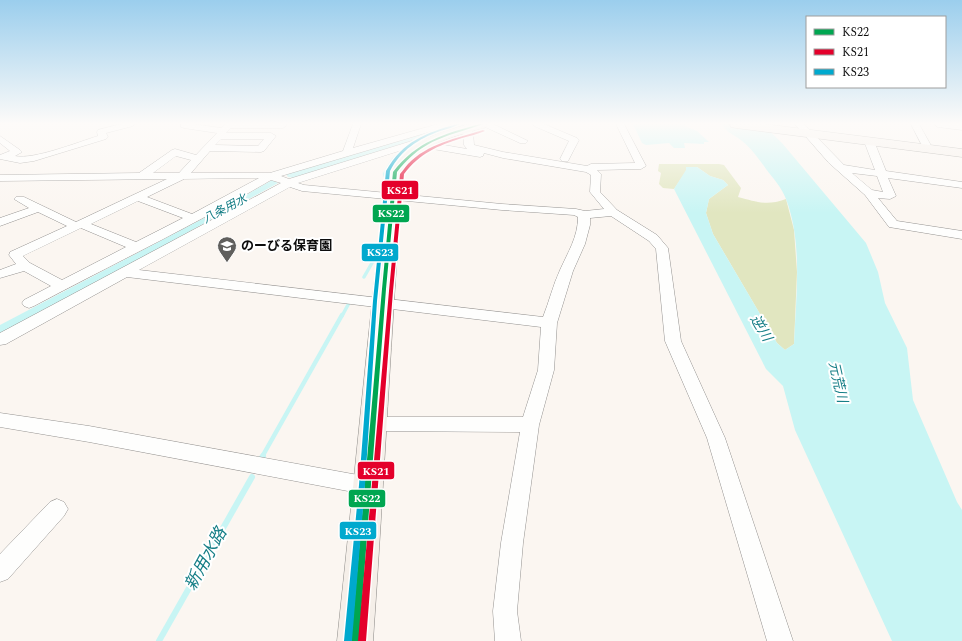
<svg xmlns="http://www.w3.org/2000/svg" width="962" height="641" viewBox="0 0 962 641" font-family="Spectral,'Noto Sans JP',serif">
<rect width="100%" height="100%" fill="#fbf6f1"/>
<path fill="#e1e6c0" d="M659,164H719L724,165L741,188L738,197C757,202 767,206 786,199L794,230L797,272L794,344L785,350L777,343L713,234L706,213L709,199L728,185L723,180L710,176L697,167H686L687,170L674,189L663,188L659,184L661,173L658,171Z"/>
<g fill="#c8f5f4">
<path d="M457,124H476L294,178L288,177L286,174Z"/>
<path d="M633,124H685V126L697,131L709,142H704V144L684,143L685,148H674L669,143L646,145L642,143Z"/>
<path d="M722,124H762L782,143L866,243L878,272L885,303L907,348L913,400L957,502L962,510V641H892L795,430L783,386L766,369L674,189L686,170V167H697L710,176L723,180L728,185L709,199L706,213L713,234L777,343L785,350L794,344C796,297 803,244 786,199C782,188 773,178 766,169C759,159 752,149 742,141C733,133 730,136 722,124Z"/>
<path d="M272,180L278,183L35,316L0,333V325L229,205Z"/>
</g>
<g fill="none" stroke-linecap="round" stroke-linejoin="round">
<g stroke="#c8f5f4" stroke-width="2.5">
<path d="M384,191L386,179L384,174L393,159L404,149L403,148"/>
<path d="M383,207L384,199"/>
</g>
<g stroke="#c8f5f4" stroke-width="3.5">
<path d="M382,213L383,206"/>
<path d="M364,277L376,256"/>
<path d="M342,316L349,303"/>
</g>
<path stroke="#c8f5f4" stroke-width="4.5" d="M262,457L342,315"/>
<g stroke="#c8f5f4" stroke-width="6">
<path d="M260,461L263,456"/>
<path d="M159,641L252,477"/>
</g>
<defs>
<g id="street">
<path d="M121,124H134L133,126L106,133L108,137L106,139L34,161L20,163L0,159V155L10,151L0,143V136L20,150L22,152L15,156C34,160 78,142 98,136L97,132L98,130Z"/>
<path d="M181,124H193L221,128L225,124H286L287,125L283,128H231L226,133H271L276,136L264,151L261,152L210,151L191,173H270L343,151L353,124H361L353,148L438,124H450L449,126L281,176L289,179L415,140L467,149L464,145L463,129L467,126L470,127L473,133L474,145L503,152L587,166L591,164L635,163L616,124H624L646,166L641,169L597,170L601,174L600,192L617,210L657,235L668,248L681,341L725,438L793,641H767L707,438L665,341L656,249L649,241L611,216L590,218V225L585,244L573,271L557,323L554,370L539,425L523,543L517,611L521,641H495L493,611L501,543L520,432L374,431L368,429L365,424L368,419L374,417H523L538,370L541,327L127,277L6,344L0,345V333L281,183L271,180C194,225 113,264 34,306L29,308L24,306L22,303L24,300L51,286L24,271L0,278V270L16,264L9,255L10,252L67,226L38,212L0,226V218L29,208L14,199L16,197H24L76,222L167,179L0,181V175L139,173L172,150L175,149L196,155L217,133L184,128L181,127ZM221,139H264L258,146L215,145ZM415,146L480,157L483,156L484,153L503,158L586,172L591,175L590,192L604,209L585,211L576,209L502,204L304,185L298,183ZM176,156L191,160L179,173H153ZM259,178L192,214L147,197L184,179ZM290,187L302,191L502,210L574,215L578,217C578,237 568,252 560,270C553,285 549,302 543,317L139,270ZM138,201L183,218L136,242L91,224ZM81,228L126,247L62,280L30,263L23,256Z"/>
<path d="M482,124H493L528,141L526,143H520L483,126Z"/>
<path d="M533,124H544L577,138L579,140L568,161H562L560,159L569,141L534,126Z"/>
<path d="M795,124H804L844,165L875,170L864,141L869,138L874,141L886,171L962,182V188L888,178L896,196L890,199L878,198L897,221L962,231V239L889,227L865,195L829,163ZM852,173L877,176L883,192L872,190Z"/>
<path d="M911,124H919L933,149L931,151H925Z"/>
<path d="M934,124H962V130L938,127Z"/>
<path d="M0,413L89,426L369,477L376,480L379,486L376,492L369,495L89,442L0,427Z"/>
<path d="M57,499L64,502L68,509L64,516L8,579L0,582V554L50,502Z"/>
</g>
<g id="secondary">
<path d="M469,124H488L487,127C456,136 421,143 403,172C391,328 384,485 373,641H337C354,485 368,328 387,172C410,140 434,134 469,124Z"/>
<path d="M730,124H764L962,149V157L736,128L731,127Z"/>
</g>
</defs>
<use href="#street" stroke="#949290" stroke-width="1"/>
<use href="#secondary" stroke="#8b8986" stroke-width="1"/>
<use href="#street" fill="#fefefd" fill-rule="evenodd"/>
<use href="#secondary" fill="#f5efe9" fill-rule="evenodd"/>
<defs>
<path id="bus-1" d="M480,124H483C476,127 467,129 459,132C432,140 415,149 397,172L386,289L359,641H351L382,289L393,172C417,141 444,134 480,124Z"/>
<path id="bus-2" d="M483,130L485,131C478,134 469,136 462,138C437,146 420,153 404,174L393,291L366,641H358L389,291L400,174C403,171 405,167 408,164C427,144 457,138 483,130Z"/>
<path id="bus-3" d="M457,124H460C454,127 447,129 440,131C418,139 401,150 390,171L377,301L365,485L352,640V641H344L359,485L373,301L386,171C403,141 426,133 457,124Z"/>
</defs>
<use href="#bus-1" stroke="#fff" stroke-width="3"/>
<use href="#bus-2" stroke="#fff" stroke-width="3"/>
<use href="#bus-3" stroke="#fff" stroke-width="3"/>
<use href="#bus-1" fill="#00a651" fill-rule="evenodd"/>
<use href="#bus-2" fill="#e4002b" fill-rule="evenodd"/>
<use href="#bus-3" fill="#00a9ce" fill-rule="evenodd"/>
</g>
<linearGradient id="sky" x2="0" y2="1"><stop stop-color="#9bceed"/><stop offset="0.58" stop-color="#fdfbf9"/><stop offset="1" stop-color="#fdfbf9" stop-opacity="0"/></linearGradient>
<rect width="962" height="213" fill="url(#sky)"/>
<defs>
<symbol id="school-pin" viewBox="-11 -11 22 30"><path d="M0 17L-7.5 6A9.5 9.5 0 1 1 7.5 6Z" fill="#605f5d" stroke="#fff"/><path d="M0-5L7-2L0 1L-7-2ZM-4 1L0 2.5L4 1V4Q0 6-4 4Z" fill="#fff"/></symbol>
</defs>
<g fill-rule="evenodd">
<use href="#school-pin" x="216" y="235" width="22" height="30"/>
</g>
<g text-anchor="middle" dominant-baseline="central" stroke-width="4" stroke-linejoin="round" paint-order="stroke">
<g font-size="12" font-style="italic" fill="#177f87" stroke="#fff">
<text transform="translate(225 209) rotate(-28)">八条用水</text>
</g>
<g font-size="13" font-weight="bold" fill="#0d0d0d" stroke="#fff" text-anchor="start">
<text x="241" y="246">のーびる保育園</text>
</g>
<g font-size="14" font-style="italic" fill="#177f87" stroke="#fff">
<text transform="translate(761 328) rotate(59)">逆川</text>
<text transform="translate(838 382) rotate(77)">元荒川</text>
</g>
<g font-size="17" font-style="italic" fill="#177f87" stroke="#fff">
<text transform="translate(206 559) rotate(-61)">新用水路</text>
</g>
</g>
<g stroke="#fff" stroke-width="1.5">
<rect x="381" y="180" width="38" height="20" rx="4" fill="#e4002b"/>
<rect x="372" y="204" width="38" height="19" rx="4" fill="#00a651"/>
<rect x="361" y="243" width="38" height="19" rx="4" fill="#00a9ce"/>
<rect x="357" y="461" width="38" height="19" rx="4" fill="#e4002b"/>
<rect x="348" y="489" width="38" height="19" rx="4" fill="#00a651"/>
<rect x="339" y="521" width="38" height="19" rx="4" fill="#00a9ce"/>
</g>
<g font-size="11" text-anchor="middle" font-weight="bold" fill="#fff">
<text x="400" y="194">KS21</text>
<text x="391" y="217">KS22</text>
<text x="380" y="256">KS23</text>
<text x="376" y="475">KS21</text>
<text x="367" y="502">KS22</text>
<text x="358" y="535">KS23</text>
</g>
<rect x="806" y="16" width="140" height="72" fill="#ffffff" stroke="#9e9e9e"/>
<rect x="814" y="29" width="20" height="6" fill="#00a651" stroke="#9e9e9e"/>
<text x="842" y="36" font-size="12" fill="#0d0d0d">KS22</text>
<rect x="814" y="49" width="20" height="6" fill="#e4002b" stroke="#9e9e9e"/>
<text x="842" y="56" font-size="12" fill="#0d0d0d">KS21</text>
<rect x="814" y="69" width="20" height="6" fill="#00a9ce" stroke="#9e9e9e"/>
<text x="842" y="76" font-size="12" fill="#0d0d0d">KS23</text>
</svg>
